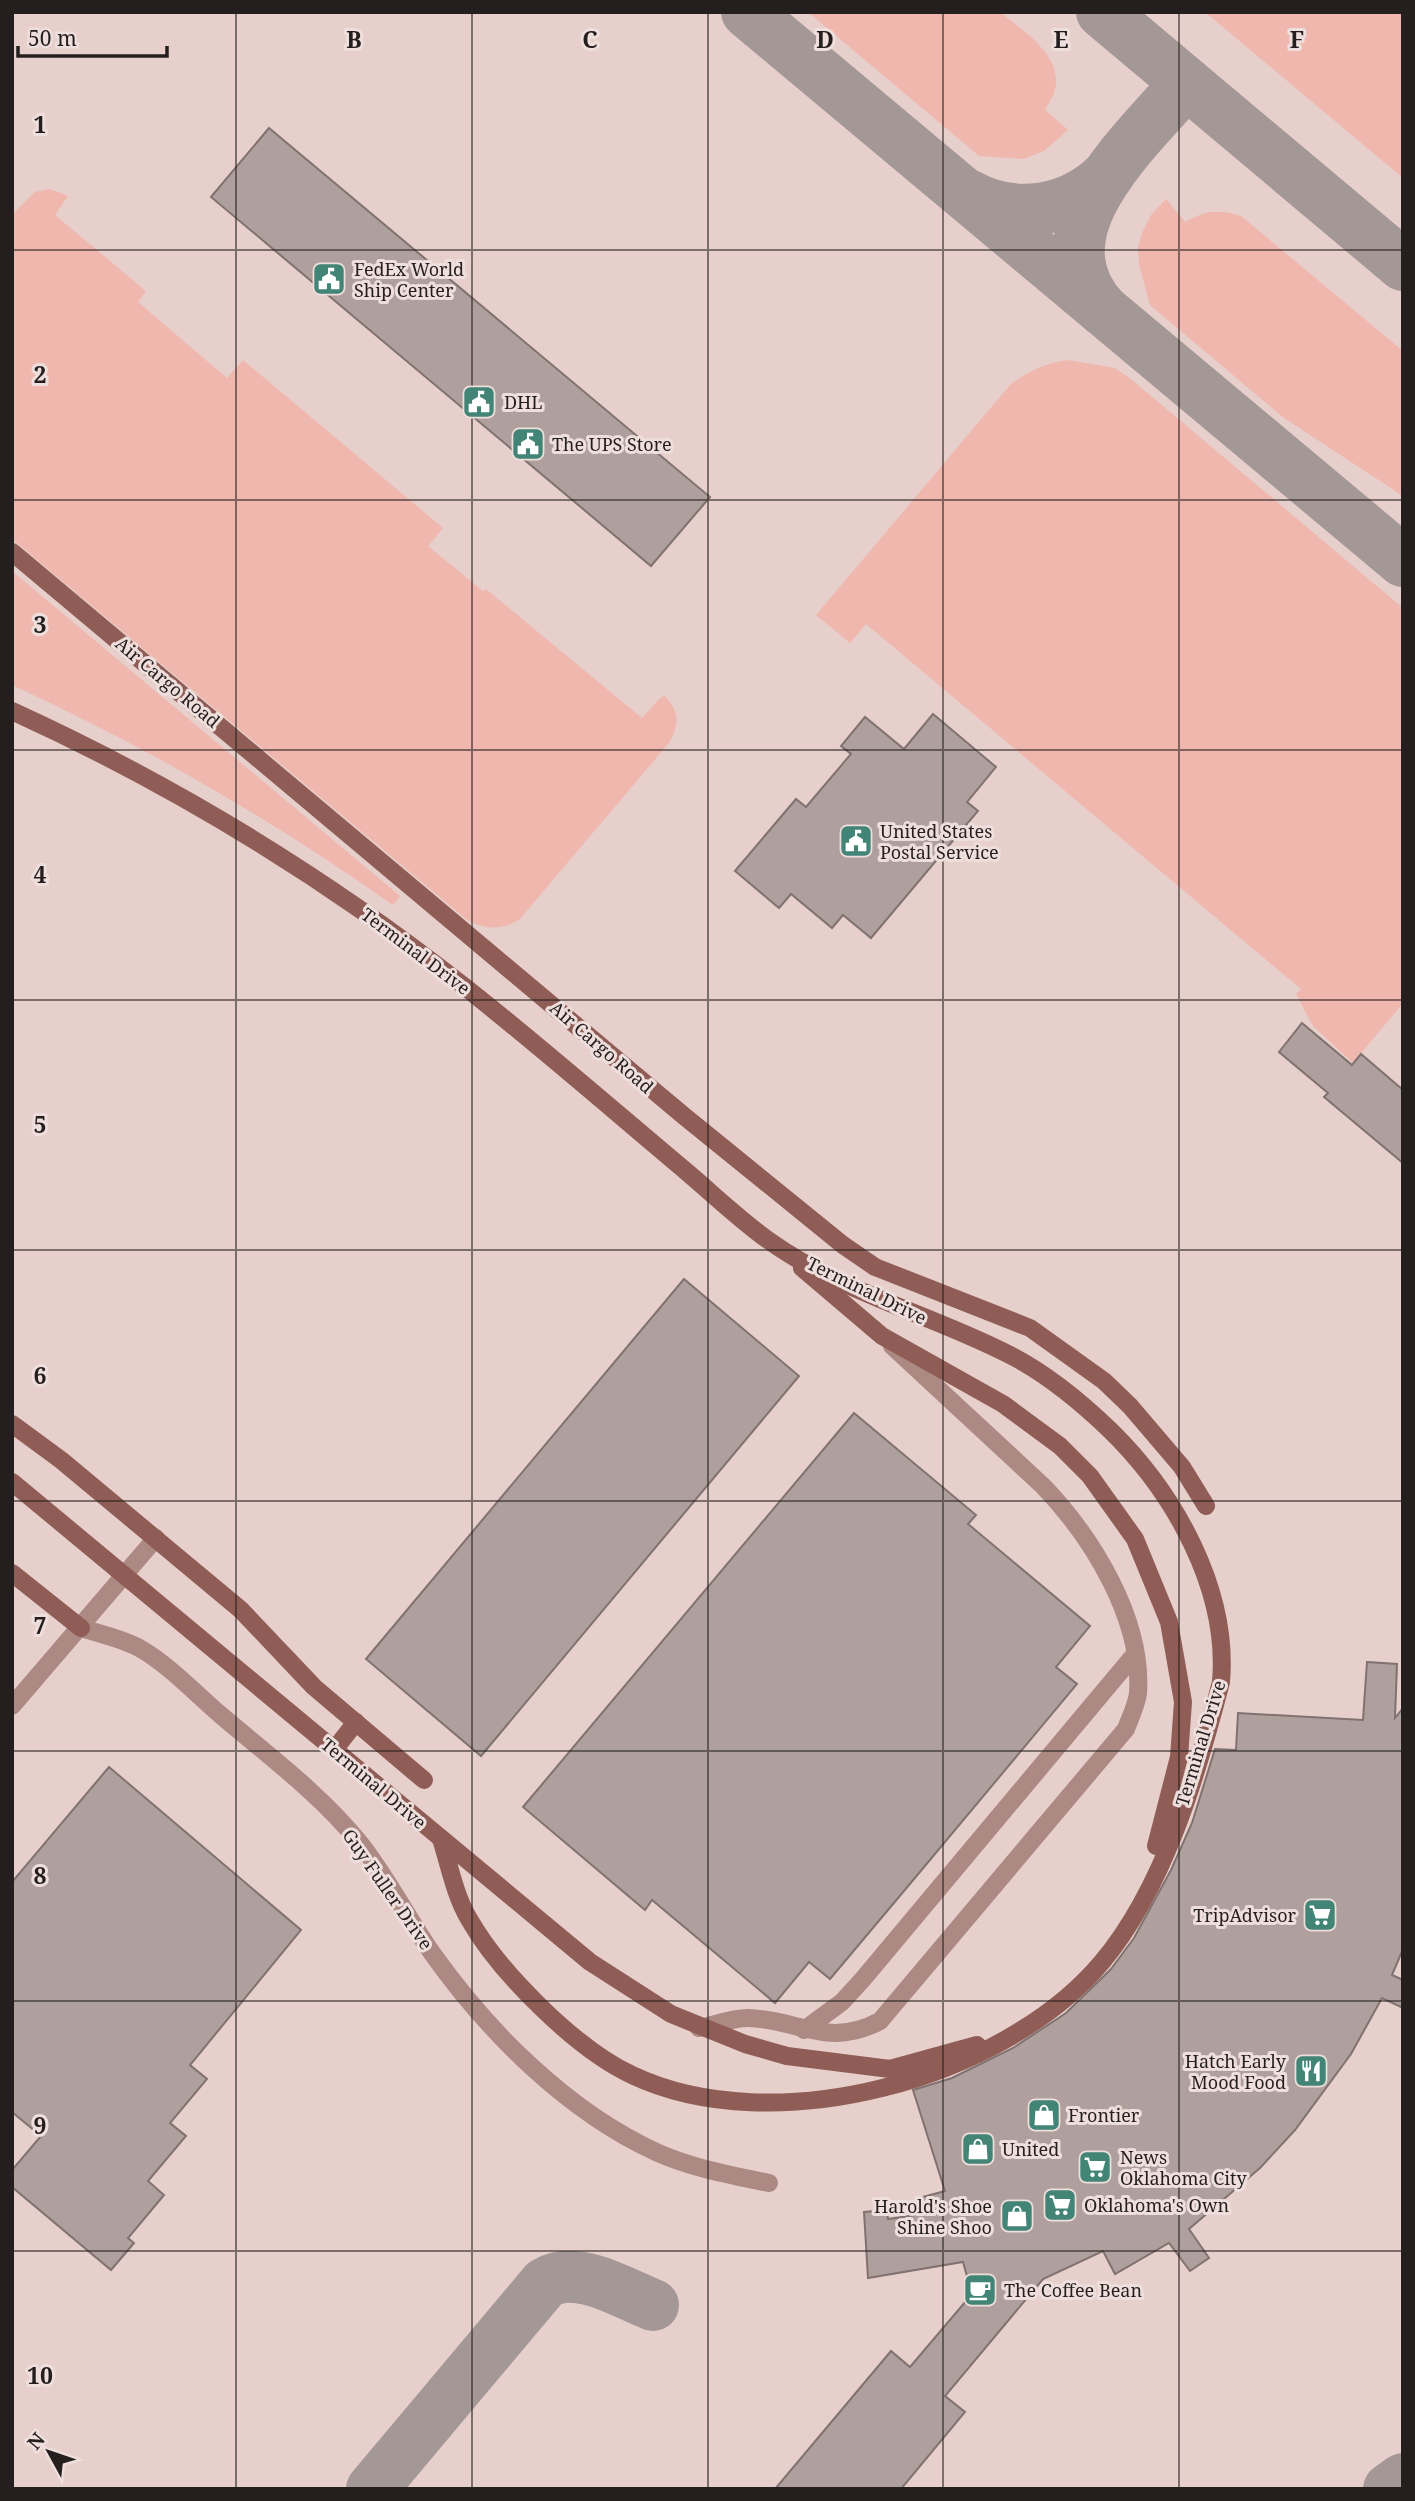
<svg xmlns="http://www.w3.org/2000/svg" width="1415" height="2501" viewBox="0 0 1415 2501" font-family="'Noto Serif',serif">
<rect width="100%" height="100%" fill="#efdfdc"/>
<rect fill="#e7cfcb" x="12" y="12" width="1391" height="2477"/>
<g fill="#f0b7ae">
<path d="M808,12H1000C1023,31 1063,55 1055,90C1053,97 1048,104 1045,110L1068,130L1044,151L1024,159L979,156Z"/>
<path d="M1205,12H1403V178Z"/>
<path d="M50,189L68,196L55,215L146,291L138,302L227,378L243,360L443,528L428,546L483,591L486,589L642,718L661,697L665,696C680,711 679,726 669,743L519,920C501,930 484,930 466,919L12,539V215L35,192Z"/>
<path d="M1166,199L1185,222C1206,210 1218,209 1241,216L1403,351V496L1284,418L1150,305L1139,264L1138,247L1142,233L1151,215Z"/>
<path d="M1067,360L1115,368L1132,380L1403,608V1003L1353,1063L1313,1026L1296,994L1301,989L866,624L850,643L816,615L1010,385C1028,371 1046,363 1067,360Z"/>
<path d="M12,571L400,896L393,905C272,820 147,747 12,685Z"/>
</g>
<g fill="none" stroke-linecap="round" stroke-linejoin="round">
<g stroke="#a49896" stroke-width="52">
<path d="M747,12L1403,561"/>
<path d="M1102,12L1403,265"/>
<path d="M968,195C1016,221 1071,212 1109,174"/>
<path d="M1103,310C1031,231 1137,141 1186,83"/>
<path d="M372,2489L545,2283C577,2264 622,2293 653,2305"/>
<path d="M1389,2489L1403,2479"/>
</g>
</g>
<g fill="#afa09e" stroke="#807270" stroke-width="2">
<path d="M269,128L710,497L651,566L211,197Z"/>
<path d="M933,714L996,767L967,802L978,811L871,938L843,915L832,928L791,894L779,908L735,871L796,799L806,807L851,754L841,746L865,717L904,749Z"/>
<path d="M1302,1023L1352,1065L1361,1054L1403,1090V1163L1324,1097L1328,1093L1279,1052Z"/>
<path d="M684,1279L799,1376L481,1756L366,1659Z"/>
<path d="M854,1413L976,1515L968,1524L1090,1626L1056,1667L1077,1684L909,1885L830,1979L809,1962L775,2003L652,1900L645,1910L523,1807Z"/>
<path d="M1367,1662L1397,1664L1395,1718L1403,1708V1949L1392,1975L1403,1980V2008L1382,1998L1351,2054L1295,2130L1260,2168L1189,2229L1209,2258L1190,2271L1169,2243L1115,2274L1103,2251L1043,2279L945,2396L965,2412L901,2489H775L891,2351L910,2367L972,2294L963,2262L868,2278L864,2212L887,2210L888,2219L923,2214L919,2198L945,2191L913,2090L952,2078L1013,2048L1066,2013L1111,1969L1134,1938L1171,1870L1192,1823L1215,1749L1236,1750L1238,1713L1363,1720Z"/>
<path d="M109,1767L301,1930L190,2065L207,2079L170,2123L186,2136L148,2181L164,2195L128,2238L134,2243L111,2270L12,2187V2170L41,2136L12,2112V1882Z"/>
</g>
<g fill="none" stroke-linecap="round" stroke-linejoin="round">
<g stroke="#ac8983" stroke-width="18">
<path d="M81,1628C100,1634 124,1639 141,1649C169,1665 198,1696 223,1717C269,1756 321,1795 359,1842C387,1877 407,1917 432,1953C488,2032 567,2111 656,2152C691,2168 731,2175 769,2183"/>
<path d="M12,1706L156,1538"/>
<path d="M699,2028C714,2025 732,2018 748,2018C798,2019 828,2049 880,2021L1126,1729C1130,1718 1137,1704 1138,1693C1143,1619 1092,1537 1043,1486L892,1346"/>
<path d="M804,2030L842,2002L863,1979L1135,1654"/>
</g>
<g stroke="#8f5d56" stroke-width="18">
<path d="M12,552L684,1116L843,1245L875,1267L1030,1328L1104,1381L1130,1406L1182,1467L1206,1506"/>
<path d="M12,711C174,785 325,877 465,987C541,1047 614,1111 688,1173C714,1195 740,1220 768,1240C840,1292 930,1314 1008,1354C1046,1373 1081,1402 1111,1431C1175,1494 1229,1590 1221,1682C1197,1775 1164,1888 1102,1962C1003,2080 773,2142 632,2075C576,2049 499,1972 469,1919C455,1896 449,1864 441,1839"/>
<path d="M802,1268L882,1336L1003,1404L1060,1446L1090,1476L1135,1539L1169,1622L1183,1702L1179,1757L1156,1846"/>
<path d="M12,1424L61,1460L241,1610L314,1687L424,1780"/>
<path d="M12,1482L590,1962L671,2014L745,2044L787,2056L890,2069L977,2045"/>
<path d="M12,1573L81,1628"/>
<path d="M334,1750L356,1722"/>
</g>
</g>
<path fill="none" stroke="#241f1e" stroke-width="2" stroke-opacity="0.55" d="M236,12V2489M472,12V2489M708,12V2489M943,12V2489M1179,12V2489M12,250H1403M12,500H1403M12,750H1403M12,1000H1403M12,1250H1403M12,1501H1403M12,1751H1403M12,2001H1403M12,2251H1403"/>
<defs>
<symbol id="civic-square" viewBox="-11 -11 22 22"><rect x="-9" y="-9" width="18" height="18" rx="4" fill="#428577" stroke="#efdfdc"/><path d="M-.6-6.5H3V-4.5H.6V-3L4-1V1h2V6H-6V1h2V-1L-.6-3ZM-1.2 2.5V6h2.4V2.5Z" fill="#fff"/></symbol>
<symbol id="supermarket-square" viewBox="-11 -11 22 22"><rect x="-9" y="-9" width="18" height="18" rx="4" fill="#428577" stroke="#efdfdc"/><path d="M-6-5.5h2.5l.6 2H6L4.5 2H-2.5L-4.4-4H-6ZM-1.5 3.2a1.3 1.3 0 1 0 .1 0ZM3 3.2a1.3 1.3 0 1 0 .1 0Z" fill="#fff"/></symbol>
<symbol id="restaurant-square" viewBox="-11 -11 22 22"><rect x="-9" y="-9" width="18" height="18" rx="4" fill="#428577" stroke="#efdfdc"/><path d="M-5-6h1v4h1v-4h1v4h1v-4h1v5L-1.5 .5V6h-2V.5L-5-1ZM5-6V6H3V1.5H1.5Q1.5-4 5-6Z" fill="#fff"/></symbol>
<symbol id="shop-square" viewBox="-11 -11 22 22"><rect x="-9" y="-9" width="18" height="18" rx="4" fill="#428577" stroke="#efdfdc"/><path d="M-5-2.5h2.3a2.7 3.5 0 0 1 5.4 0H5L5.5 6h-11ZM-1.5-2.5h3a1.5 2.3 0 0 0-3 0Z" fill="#fff"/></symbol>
<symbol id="cafe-square" viewBox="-11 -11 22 22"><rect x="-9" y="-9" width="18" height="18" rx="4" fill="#428577" stroke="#efdfdc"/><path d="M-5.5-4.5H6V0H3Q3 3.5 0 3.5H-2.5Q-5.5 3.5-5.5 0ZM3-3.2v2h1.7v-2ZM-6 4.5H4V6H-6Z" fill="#fff"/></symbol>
</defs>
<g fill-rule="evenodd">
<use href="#civic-square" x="310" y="260" width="38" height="38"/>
<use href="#civic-square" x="460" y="383" width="38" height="38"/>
<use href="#civic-square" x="509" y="425" width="38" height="38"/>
<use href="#civic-square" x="837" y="822" width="38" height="38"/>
<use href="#supermarket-square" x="1301" y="1896" width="38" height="38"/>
<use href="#restaurant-square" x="1292" y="2052" width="38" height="38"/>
<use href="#shop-square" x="1025" y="2096" width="38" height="38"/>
<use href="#shop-square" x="959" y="2130" width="38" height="38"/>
<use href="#supermarket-square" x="1076" y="2148" width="38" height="38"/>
<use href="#supermarket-square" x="1041" y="2186" width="38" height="38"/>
<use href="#shop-square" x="998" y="2197" width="38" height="38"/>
<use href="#cafe-square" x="961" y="2271" width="38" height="38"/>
</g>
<g text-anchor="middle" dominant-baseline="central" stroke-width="6" stroke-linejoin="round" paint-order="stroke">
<g font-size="18" fill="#241f1e" stroke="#efdfdc" text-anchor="start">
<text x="354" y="269">FedEx World<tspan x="354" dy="21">Ship Center</tspan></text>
<text x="504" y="402">DHL</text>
<text x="552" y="444">The UPS Store</text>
<text x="880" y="831">United States<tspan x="880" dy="21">Postal Service</tspan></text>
<text x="1296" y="1915" text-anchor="end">TripAdvisor</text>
<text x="1286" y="2061" text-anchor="end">Hatch Early<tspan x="1286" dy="21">Mood Food</tspan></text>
<text x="1068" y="2115">Frontier</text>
<text x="1002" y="2149">United</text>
<text x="1120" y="2157">News<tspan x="1120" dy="21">Oklahoma City</tspan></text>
<text x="1084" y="2205">Oklahoma's Own</text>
<text x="992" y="2206" text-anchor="end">Harold's Shoe<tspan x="992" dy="21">Shine Shoo</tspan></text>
<text x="1004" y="2290">The Coffee Bean</text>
</g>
<g font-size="18" fill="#241f1e" stroke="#efdfdc">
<text transform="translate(168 682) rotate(40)">Air Cargo Road</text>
<text transform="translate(416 951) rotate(37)">Terminal Drive</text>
<text transform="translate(602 1047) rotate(41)">Air Cargo Road</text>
<text transform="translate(867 1290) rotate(26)">Terminal Drive</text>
<text transform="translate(1200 1743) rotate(-73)">Terminal Drive</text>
<text transform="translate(374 1783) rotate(40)">Terminal Drive</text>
<text transform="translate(388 1889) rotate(55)">Guy Fuller Drive</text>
</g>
</g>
<g font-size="23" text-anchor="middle" font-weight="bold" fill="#241f1e" stroke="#efdfdc" stroke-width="6" stroke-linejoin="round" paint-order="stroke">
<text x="354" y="48">B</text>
<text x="590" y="48">C</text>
<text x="825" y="48">D</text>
<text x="1061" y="48">E</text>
<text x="1297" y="48">F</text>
<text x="40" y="133">1</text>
<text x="40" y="383">2</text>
<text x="40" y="633">3</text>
<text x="40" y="883">4</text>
<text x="40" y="1133">5</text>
<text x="40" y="1384">6</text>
<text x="40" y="1634">7</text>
<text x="40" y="1884">8</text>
<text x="40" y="2134">9</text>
<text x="40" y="2384">10</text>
</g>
<rect width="1415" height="2501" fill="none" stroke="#241f1e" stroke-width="28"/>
<g transform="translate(49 2452) rotate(310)" stroke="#efdfdc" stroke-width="5" paint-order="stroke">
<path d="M0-5L12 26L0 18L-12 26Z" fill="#241f1e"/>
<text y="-10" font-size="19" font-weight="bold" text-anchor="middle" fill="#241f1e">N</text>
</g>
<path d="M18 46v10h149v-10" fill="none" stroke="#241f1e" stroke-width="3.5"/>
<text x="28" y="46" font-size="21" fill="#241f1e" stroke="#efdfdc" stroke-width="5" paint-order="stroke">50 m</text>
</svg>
